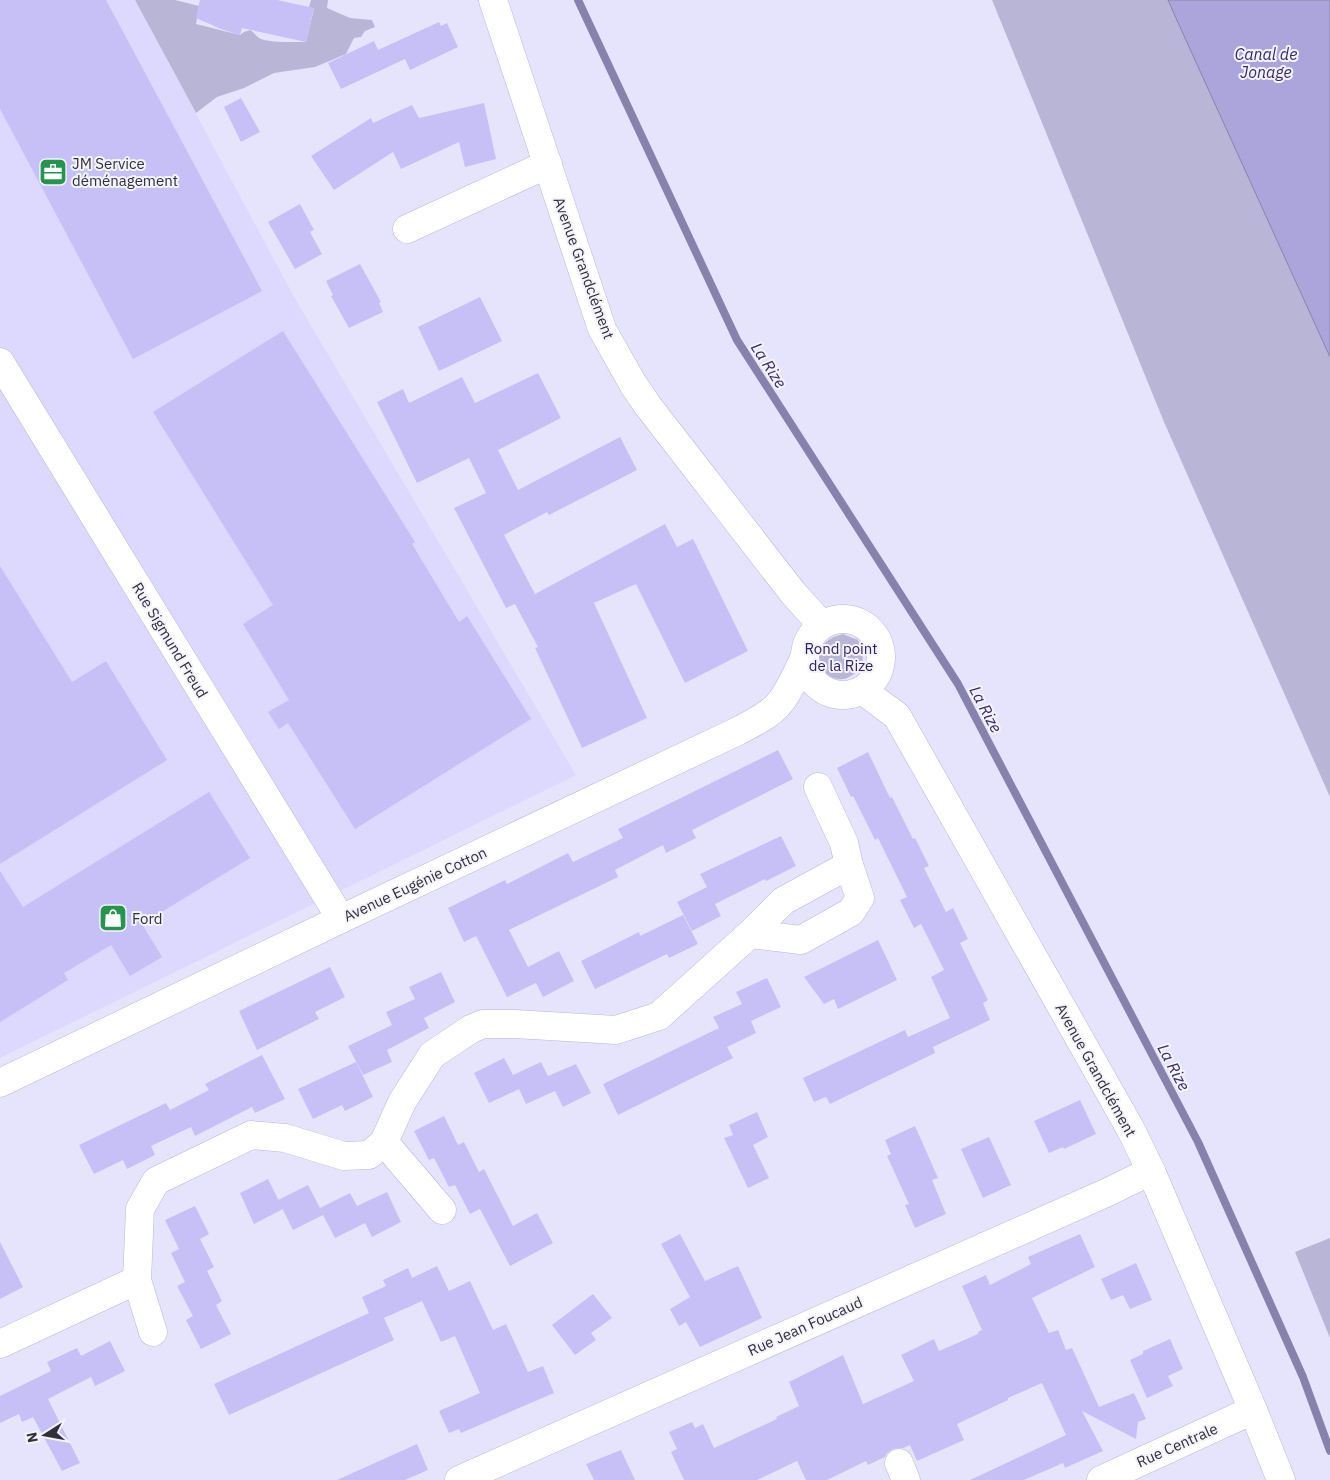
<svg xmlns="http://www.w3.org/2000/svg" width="1330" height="1480" viewBox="0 0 1330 1480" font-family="'IBM Plex Sans',sans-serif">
<rect width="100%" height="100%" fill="#e6e4fd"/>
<path fill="#dcd8fe" d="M0,0H135L293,295L576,775L0,1058Z"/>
<g fill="#b9b5d7">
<path d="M135,0H175L199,6L196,24L240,35L244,32L250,30C254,32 255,35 259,38C267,43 296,42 306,42L314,9L309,7L311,0H328L327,8L350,18L372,20L375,27L365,31L361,37L354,38L346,54L315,67L274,73L244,88L217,97L196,113Z"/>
<path d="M992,0H1168L1330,357V797L1164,422Z"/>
<path d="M843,634L858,640C862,650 866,662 858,670C831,701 795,645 843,634Z"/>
<path d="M1330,1238V1338L1295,1252Z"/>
</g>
<path fill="#aca5db" stroke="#8782ab" d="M1168,0H1330V357L1180,27Z"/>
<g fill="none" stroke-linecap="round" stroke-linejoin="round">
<path stroke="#8782ab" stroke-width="8" d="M578,0L737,340L958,684L1198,1142L1303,1377L1330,1451"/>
</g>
<g fill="#c6c0f7">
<path d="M0,0H106L262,291L133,359L0,109Z"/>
<path d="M200,0H277L314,8L306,42L242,28L240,35L221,29L196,18Z"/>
<path d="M439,22L441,26L447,23L458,47L410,70L405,59L341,89L328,63L374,41L378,50Z"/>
<path d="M241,98L260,132L241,142L224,107Z"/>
<path d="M484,103L496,159L465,167L459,142L401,169L393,152L334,190L311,156L371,118L373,123L412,105L419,118Z"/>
<path d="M300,204L314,230L310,232L322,254L295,269L268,222Z"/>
<path d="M360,264L381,302L379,303L383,312L349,328L331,296L333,295L326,281Z"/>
<path d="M480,297L502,341L439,371L418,327Z"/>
<path d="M283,331L415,542L412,544L459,622L467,616L531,719L355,829L288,723L279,729L268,712L289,700L243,624L273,605L153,412Z"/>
<path d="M538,373L561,418L498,450L518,490L620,437L637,470L549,515L547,512L504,535L535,594L665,524L677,547L693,539L748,651L685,683L636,584L594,603L647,718L582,748L535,648L538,647L515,604L506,608L454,508L486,493L469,458L417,483L377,402L403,389L409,403L462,377L475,403Z"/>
<path d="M0,566L72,682L106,661L167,760L0,864Z"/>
<path d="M778,750L793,779L692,830L696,838L666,853L663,845L615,870L618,877L509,930L528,967L559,951L574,981L543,997L536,983L507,997L476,936L464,942L448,908L505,880L507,884L568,853L573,862L623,838L618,829Z"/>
<path d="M868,752L890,798L892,797L913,839L915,838L929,866L924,868L946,912L953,908L968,939L960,943L988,1000L983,1003L990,1020L933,1047L935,1053L830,1104L826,1097L814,1102L803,1078L905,1030L908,1037L950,1018L931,977L944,970L921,924L914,928L900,900L907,897L878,838L875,840L853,796L851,797L837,768Z"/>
<path d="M209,792L250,858L142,924L162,957L130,976L111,945L64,973L68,980L0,1022V871L23,907Z"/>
<path d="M781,836L796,866L766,881L765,879L715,904L721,916L692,931L677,902L707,887L700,874Z"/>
<path d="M683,915L698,944L669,958L667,954L595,989L581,961L639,932L640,936Z"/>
<path d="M878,940L897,980L838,1009L834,999L824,1004L804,977Z"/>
<path d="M330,967L345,997L315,1012L319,1019L257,1050L239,1011Z"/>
<path d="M441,972L455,1002L424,1018L429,1028L387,1050L392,1062L363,1075L348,1046L392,1025L386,1012L415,999L409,987Z"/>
<path d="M767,978L781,1007L751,1021L756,1033L727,1047L733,1058L618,1115L603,1084L719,1028L713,1017L742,1004L736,992Z"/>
<path d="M262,1055L285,1099L255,1113L252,1107L195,1136L191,1127L151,1146L155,1155L127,1169L123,1160L94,1174L79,1145L166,1103L170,1110L209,1090L205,1084Z"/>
<path d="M504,1058L513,1075L541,1062L548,1076L576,1064L591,1093L563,1107L555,1091L526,1104L519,1089L489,1103L474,1073Z"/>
<path d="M356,1062L373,1097L345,1111L342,1105L313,1119L298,1089Z"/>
<path d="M1080,1100L1096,1134L1064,1149L1063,1147L1049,1153L1034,1121Z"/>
<path d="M757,1112L768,1137L753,1145L769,1178L748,1188L724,1138L733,1135L729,1125Z"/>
<path d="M444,1116L458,1145L464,1142L479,1172L484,1169L513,1226L537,1213L553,1243L510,1266L480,1209L470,1214L455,1185L449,1187L434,1158L429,1160L414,1131Z"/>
<path d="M915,1126L938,1178L932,1180L946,1214L915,1228L905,1205L909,1204L887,1156L891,1154L885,1140Z"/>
<path d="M989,1137L1011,1185L983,1198L961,1149Z"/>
<path d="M268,1179L283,1209L254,1224L240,1193Z"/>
<path d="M308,1185L320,1208L350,1193L357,1206L387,1192L401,1222L372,1237L365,1223L335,1238L323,1215L293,1230L278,1200Z"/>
<path d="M195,1206L209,1234L200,1239L214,1267L207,1271L222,1301L216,1305L231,1334L201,1349L186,1320L193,1316L177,1286L185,1282L171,1253L179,1249L165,1220Z"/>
<path d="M680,1234L705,1281L738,1266L762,1318L700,1347L686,1322L679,1326L670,1309L690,1297L661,1244Z"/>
<path d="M1080,1234L1095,1267L1032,1298L1049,1333L1058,1330L1066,1350L1072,1348L1099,1407L1134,1393L1146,1419L1138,1422L1136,1439L1082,1411L1103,1451L1065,1468L1063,1463L1024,1480H970L1066,1435L1042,1383L1008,1398V1400L957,1424L964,1440L917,1461L910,1445L903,1448L893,1449L887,1453L885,1457L868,1465L866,1461L827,1480H806L797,1461L757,1480H684L671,1452L677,1449L669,1432L692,1422L695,1428L703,1424L714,1448L777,1419L776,1417L799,1406L789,1382L843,1355L863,1404L914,1381L901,1355L934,1339L939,1351L978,1334V1332L982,1330L962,1286L986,1275L990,1285L1031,1264L1028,1257Z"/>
<path d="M0,1242L23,1287L0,1299Z"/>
<path d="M1136,1263L1152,1300L1130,1309L1123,1295L1111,1300L1101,1279Z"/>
<path d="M437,1266L449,1291L470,1281L493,1330L506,1324L528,1372L543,1366L554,1393L461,1433L459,1429L449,1433L439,1411L480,1393L455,1336L441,1342L422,1301L384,1318L394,1340L229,1415L214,1384L369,1313L362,1297L386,1286L383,1280L408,1268L412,1278Z"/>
<path d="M593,1294L612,1318L591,1333L596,1340L575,1355L552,1325Z"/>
<path d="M1170,1339L1183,1369L1168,1376L1173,1386L1147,1398L1130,1360L1143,1354V1351Z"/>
<path d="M110,1341L125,1371L95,1386L91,1377L48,1399L80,1463L62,1471L33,1417L22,1422L19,1414L0,1423V1396L51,1371L47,1362L77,1348L81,1356Z"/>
<path d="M417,1444L428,1470L405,1480H337Z"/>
<path d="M621,1450L635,1480H594L586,1464Z"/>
</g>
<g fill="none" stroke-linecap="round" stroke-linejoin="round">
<defs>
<g id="street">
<path d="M493,0L602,329L633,384L648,406L793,593L822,625"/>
<path d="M407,229L548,164"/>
<path d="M0,362L341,919"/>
<circle cx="843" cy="657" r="38"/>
<path d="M862,690L897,716L1130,1128L1151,1171L1253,1410L1281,1480"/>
<path d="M750,934L801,940L851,912L860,898L849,865L844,843L818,787"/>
<path d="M0,1083L341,919L738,731C751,724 768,716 778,705C790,691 797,673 805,656"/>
<path d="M384,1142L442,1210"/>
<path d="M137,1280L153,1332"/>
<path d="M0,1344L137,1280L140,1209L156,1181L251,1135L285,1138L344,1156L369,1155L384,1142L402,1102L432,1055L471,1029L483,1024H515L616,1030L659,1016L750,934L783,901L849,865"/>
<path d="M899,1463L906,1480"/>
<path d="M459,1480L1108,1192L1151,1171"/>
<path d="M1101,1480L1253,1410"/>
</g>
</defs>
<use href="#street" stroke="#b9b6d4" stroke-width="29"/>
<use href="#street" stroke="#fff" stroke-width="28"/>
</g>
<defs>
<symbol id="office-square" viewBox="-11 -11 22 22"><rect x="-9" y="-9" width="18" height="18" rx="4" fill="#25944d" stroke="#f4f3fa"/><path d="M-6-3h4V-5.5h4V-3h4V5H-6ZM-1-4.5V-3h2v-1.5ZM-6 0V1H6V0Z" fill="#fff"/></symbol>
<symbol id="shop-square" viewBox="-11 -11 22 22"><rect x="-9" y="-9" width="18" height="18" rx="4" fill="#25944d" stroke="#f4f3fa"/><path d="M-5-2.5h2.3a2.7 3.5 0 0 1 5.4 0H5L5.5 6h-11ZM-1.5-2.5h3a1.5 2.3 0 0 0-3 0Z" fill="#fff"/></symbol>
</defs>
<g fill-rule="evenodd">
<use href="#office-square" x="37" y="156" width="32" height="32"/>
<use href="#shop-square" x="97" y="902" width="32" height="32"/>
</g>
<g text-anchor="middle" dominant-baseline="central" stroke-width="4" stroke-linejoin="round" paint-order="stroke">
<g font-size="15" fill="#302f3a" stroke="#f4f3fa" text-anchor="start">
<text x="72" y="163">JM Service<tspan x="72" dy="17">déménagement</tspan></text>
<text x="132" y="918">Ford</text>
</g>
<g font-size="15" fill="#302f3a" stroke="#f4f3fa">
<text transform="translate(584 268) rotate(70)">Avenue Grandclément</text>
<text transform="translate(170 640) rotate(59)">Rue Sigmund Freud</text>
<text transform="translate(415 884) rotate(-25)">Avenue Eugénie Cotton</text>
<text transform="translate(1096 1070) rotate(61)">Avenue Grandclément</text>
<text transform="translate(805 1326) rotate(-24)">Rue Jean Foucaud</text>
<text transform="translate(1177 1445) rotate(-24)">Rue Centrale</text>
</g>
<g font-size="15" fill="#312261" stroke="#f4f3fa">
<text x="841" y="648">Rond point<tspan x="841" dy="17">de la Rize</tspan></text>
</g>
<g font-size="16" font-style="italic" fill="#372868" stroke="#f4f3fa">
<text x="1266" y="54">Canal de<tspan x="1266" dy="18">Jonage</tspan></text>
<text transform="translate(769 365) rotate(57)">La Rize</text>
<text transform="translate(986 709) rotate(62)">La Rize</text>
<text transform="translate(1174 1067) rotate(62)">La Rize</text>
</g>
</g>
<g transform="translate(45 1435) rotate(259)" stroke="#f4f3fa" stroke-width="4" paint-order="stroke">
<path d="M0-4L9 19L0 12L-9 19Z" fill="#302f3a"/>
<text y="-8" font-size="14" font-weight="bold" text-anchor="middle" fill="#302f3a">N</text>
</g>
</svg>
